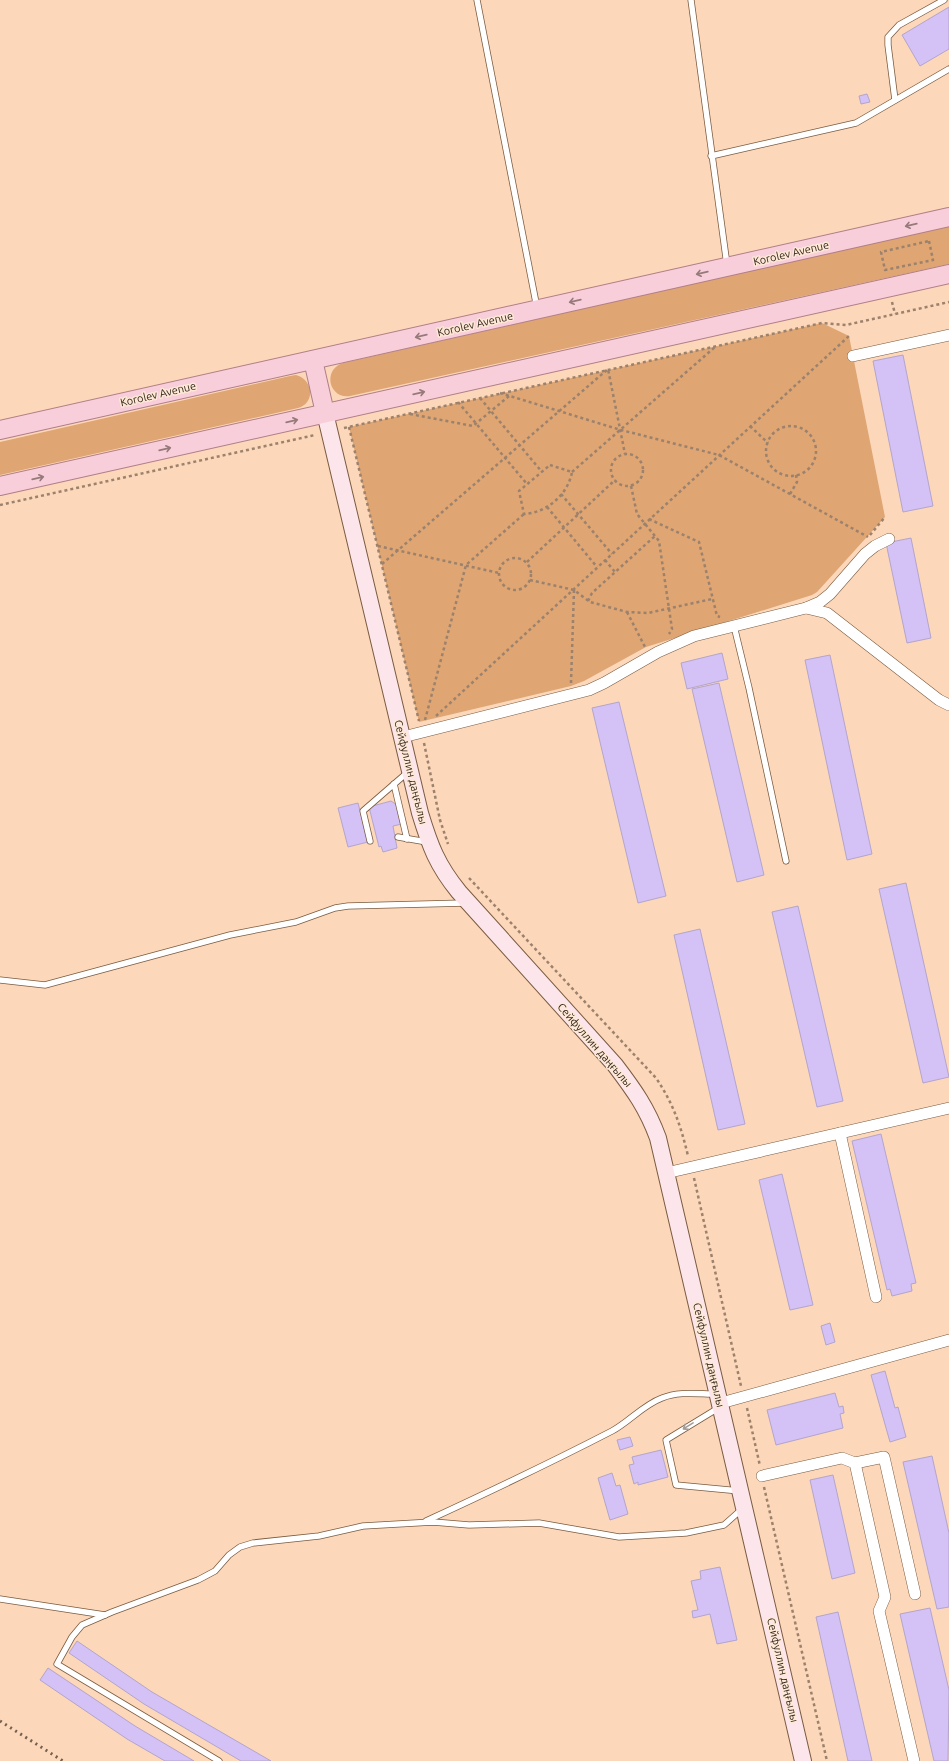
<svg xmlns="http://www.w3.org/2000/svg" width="949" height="1761" viewBox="0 0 949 1761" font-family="Ubuntu,sans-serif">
<rect width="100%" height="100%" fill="#fcd7b9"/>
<g fill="#dfa573">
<path d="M949,226V264L350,396C329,399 322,370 343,363Z"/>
<path d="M822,323L849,336L885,517L817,592L812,595L646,647L584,681L571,686L419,722L349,427Z"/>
<path d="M296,375C314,380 315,403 298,408L0,475V442L290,376Z"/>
</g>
<g fill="#d4c1f5" stroke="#b3a5cc">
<path d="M949,7V49L920,66L902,35Z"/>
<path d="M867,94L870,102L861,104L859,96Z"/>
<path d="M903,355L933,506L903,512L873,361Z"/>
<path d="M911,538L931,638L907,643L886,543Z"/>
<path d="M722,653L728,679L687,689L681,663Z"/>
<path d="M830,655L872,854L847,860L805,660Z"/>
<path d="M719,683L764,875L737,882L692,689Z"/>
<path d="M619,702L666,896L638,903L592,708Z"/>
<path d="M391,801L397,805L402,824L393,826L397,848L383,852L381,846L379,847L369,807Z"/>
<path d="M358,803L368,842L348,847L338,808Z"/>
<path d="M906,883L949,1077L923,1083L879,889Z"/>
<path d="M798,906L843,1101L817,1107L772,912Z"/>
<path d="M700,929L745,1124L718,1130L674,935Z"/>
<path d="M881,1134L916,1283L911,1284L912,1291L892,1296L890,1289L887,1290L852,1141Z"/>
<path d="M782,1174L813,1305L790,1310L759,1180Z"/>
<path d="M830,1323L835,1342L826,1345L821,1326Z"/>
<path d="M885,1371L895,1408L898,1407L906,1437L890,1442L871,1375Z"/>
<path d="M835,1393L839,1407L843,1406L844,1413L840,1414L843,1428L776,1445L767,1410Z"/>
<path d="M630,1437L633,1446L620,1450L617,1440Z"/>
<path d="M661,1450L668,1477L638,1485V1482L634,1484L629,1465L634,1464L632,1457Z"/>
<path d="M932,1456L949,1533V1607L937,1609L903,1462Z"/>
<path d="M612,1473L616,1486L620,1485L628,1514L610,1520L598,1478Z"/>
<path d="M833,1475L855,1573L832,1579L810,1480Z"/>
<path d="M720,1567L737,1640L717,1644L710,1614L693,1618L692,1611L698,1610L691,1581L701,1579L700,1571Z"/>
<path d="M930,1608L949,1690L948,1761H934L900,1614Z"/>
<path d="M838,1612L872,1761H848L816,1617Z"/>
<path d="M77,1641L152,1692L271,1761H241L144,1704L69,1653Z"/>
<path d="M48,1668L135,1726L194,1761H165L127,1739L40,1680Z"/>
</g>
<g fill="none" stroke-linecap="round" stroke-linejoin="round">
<defs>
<g id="lane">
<path d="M477,0L537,308"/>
<path d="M691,0L727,265"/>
<path d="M895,100L888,45V37L899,25L944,0"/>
<path d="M711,156L856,123L949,69"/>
<path d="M734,626L749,688L786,861"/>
<path d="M394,784L407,839"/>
<path d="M398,837L427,842"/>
<path d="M370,841L363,811L408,772"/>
<path d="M0,980L45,985L230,935L296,922L335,908L348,906L465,903"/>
<path d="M720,1407L666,1440L676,1485L740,1491"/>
<path d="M426,1521C489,1492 550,1463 612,1431C629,1422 643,1405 662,1398C679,1391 698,1394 716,1394"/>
<path d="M0,1599L105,1615"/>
<path d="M219,1761L57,1664L72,1637L82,1625L112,1612L198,1580L215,1571L229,1555L240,1547L253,1543L319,1536L363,1526L433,1522L469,1525L539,1523L619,1537L686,1533L724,1525L742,1509"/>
</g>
<g id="street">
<path d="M853,356L949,335"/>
<path d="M806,608L827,613L939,700L949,705"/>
<path d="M403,737L589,690L604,683L658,652L694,636L806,608L820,602L830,594L865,554L875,546L889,539"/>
<path d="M840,1133L876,1297"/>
<path d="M666,1173L949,1108"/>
<path d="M721,1403L949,1340"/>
<path d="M855,1463L884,1457L915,1594"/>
<path d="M762,1476L842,1458L855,1463L885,1597L879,1611L914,1761"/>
</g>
<path id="secondary" d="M325,413L420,813C430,846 437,865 459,892L615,1065C634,1090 647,1108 658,1138L803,1761"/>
<g id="primary">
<path d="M313,360L325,413"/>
<path d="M0,430L949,217"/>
<path d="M0,486L949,274"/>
</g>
</defs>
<use href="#lane" stroke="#7a5b40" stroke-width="7"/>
<use href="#street" stroke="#7a5b40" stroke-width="12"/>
<use href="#secondary" stroke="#7a5b40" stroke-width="18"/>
<use href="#primary" stroke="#b17e87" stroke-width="20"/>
<g stroke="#9c826d" stroke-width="2.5" stroke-dasharray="3 3" stroke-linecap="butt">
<path d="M929,241L933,260L885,270L881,252Z"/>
<path d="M892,302L895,314"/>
<path d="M500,393L621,430L719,455L868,537"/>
<path d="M480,398L542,472"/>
<path d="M458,402L527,484"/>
<path d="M410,414L473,426L509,396"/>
<path d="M750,426L768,443"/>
<circle cx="791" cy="451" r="25"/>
<path d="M349,427L419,721"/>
<path d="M344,428L822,323L846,325L949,302"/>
<circle cx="627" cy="470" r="16"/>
<path d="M550,465L572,472C568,495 546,513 524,514L519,491Z"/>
<path d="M572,472L715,347"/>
<path d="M631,486L637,514L659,541L672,629L669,634"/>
<path d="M561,494L612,554"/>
<path d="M790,494L797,482L796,475"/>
<path d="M0,505L315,435"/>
<path d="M547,507L597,567"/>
<path d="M649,519L699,542L717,616L720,617"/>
<path d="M870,535L885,517"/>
<path d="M378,546L499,573"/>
<circle cx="515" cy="574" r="16"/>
<path d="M605,560L615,572"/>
<path d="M527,562L615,480"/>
<path d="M382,564L608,369L625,454"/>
<path d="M530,580L574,590L590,602L627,612L648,613L712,599"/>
<path d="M588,601L592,593L655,536"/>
<path d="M627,612L645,647"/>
<path d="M571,683L574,590"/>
<path d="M436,716L849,336"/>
<path d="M425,720L466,565L524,514"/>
<path d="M424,743L440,820L448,844"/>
<path d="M469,878L656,1078C673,1103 681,1126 688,1156"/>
<path d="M694,1178L741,1386"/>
<path d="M747,1408L760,1466"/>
<path d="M764,1487L827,1761"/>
</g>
<use href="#lane" stroke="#fff" stroke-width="5.5"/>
<use href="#street" stroke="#fff" stroke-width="11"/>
<use href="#secondary" stroke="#fce6ec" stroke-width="16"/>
<use href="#primary" stroke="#f8ceda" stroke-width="18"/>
<path stroke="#755f4e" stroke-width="3" stroke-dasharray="2 4" stroke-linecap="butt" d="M0,1721L63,1761"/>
</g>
<defs><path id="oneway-shaft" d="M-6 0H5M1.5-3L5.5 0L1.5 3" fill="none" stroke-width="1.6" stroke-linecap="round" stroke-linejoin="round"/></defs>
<g stroke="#967a7a">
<use href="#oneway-shaft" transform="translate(911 225) rotate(167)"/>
<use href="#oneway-shaft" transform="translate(702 273) rotate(167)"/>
<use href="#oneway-shaft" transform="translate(575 301) rotate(167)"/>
<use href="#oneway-shaft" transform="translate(421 336) rotate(167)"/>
<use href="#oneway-shaft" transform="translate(419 393) rotate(-13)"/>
<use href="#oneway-shaft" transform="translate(292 421) rotate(-13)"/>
<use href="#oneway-shaft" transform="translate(165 449) rotate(-13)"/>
<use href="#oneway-shaft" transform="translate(38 478) rotate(-13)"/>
</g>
<use stroke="#a49d98" href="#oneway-shaft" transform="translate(688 1426) rotate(148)"/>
<g text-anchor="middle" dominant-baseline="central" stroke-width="3" stroke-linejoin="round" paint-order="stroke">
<g font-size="11" fill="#34261b" stroke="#fee8d6">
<text transform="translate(791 253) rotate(-13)">Korolev Avenue</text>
<text transform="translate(475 324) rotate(-13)">Korolev Avenue</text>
<text transform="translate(158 394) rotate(-13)">Korolev Avenue</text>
<text transform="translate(411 772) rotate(76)">Сейфуллин даңғылы</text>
<text transform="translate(595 1045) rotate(49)">Сейфуллин даңғылы</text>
<text transform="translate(709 1355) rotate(77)">Сейфуллин даңғылы</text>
<text transform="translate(783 1670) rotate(77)">Сейфуллин даңғылы</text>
</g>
</g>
</svg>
